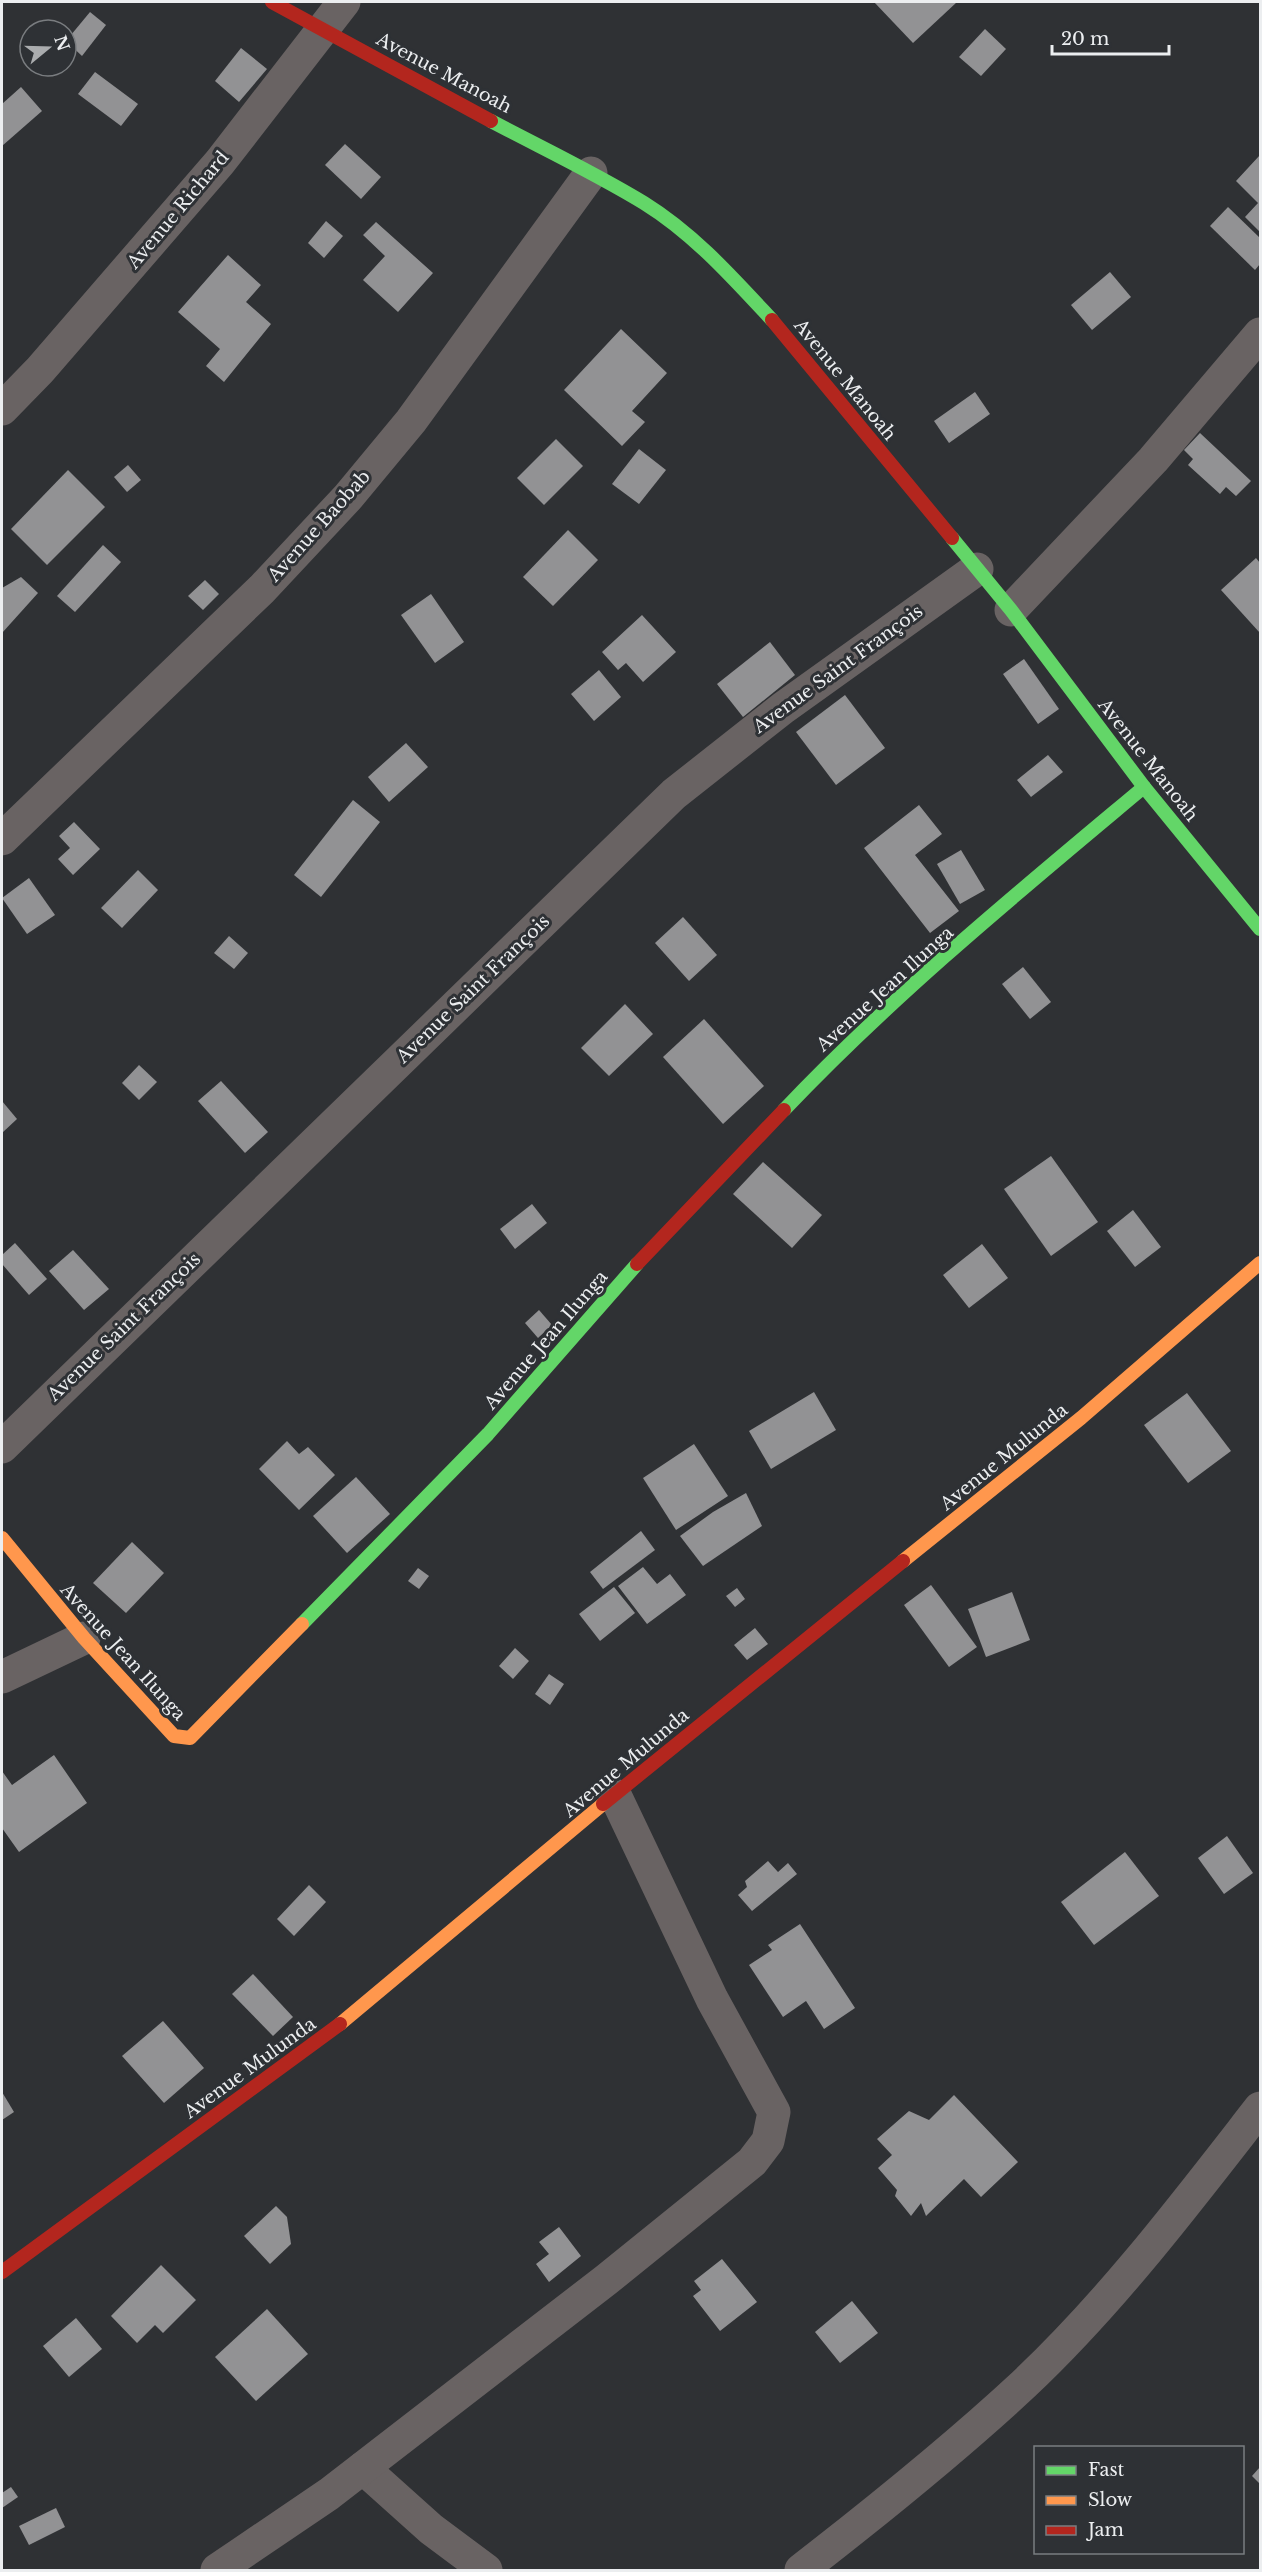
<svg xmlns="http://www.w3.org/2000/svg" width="1262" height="2572" viewBox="0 0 1262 2572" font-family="'Libre Baskerville',serif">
<rect width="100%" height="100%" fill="#2f3134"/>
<g fill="#929294">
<path d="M874,2H957L913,43Z"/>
<path d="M90,12L106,25L82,56L66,41Z"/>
<path d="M985,29L1006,49L981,76L959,57Z"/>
<path d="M241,48L267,69L239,102L215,81Z"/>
<path d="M95,72L138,104L121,126L78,94Z"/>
<path d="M21,87L42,111L2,146V104Z"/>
<path d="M345,144L381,177L361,199L325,165Z"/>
<path d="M1260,155V232L1245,217L1258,203L1236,181Z"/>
<path d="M1228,207L1260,238V264L1255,270L1210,226Z"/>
<path d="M326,221L343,236L324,258L308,243Z"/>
<path d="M376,222L433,273L398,312L363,280L385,256L363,235Z"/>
<path d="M228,255L261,285L246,302L271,324L224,382L206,366L220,349L178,312Z"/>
<path d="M1110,272L1131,297L1092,330L1071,305Z"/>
<path d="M621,329L667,373L632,411L645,422L622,446L564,390Z"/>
<path d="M975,392L990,414L949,443L934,421Z"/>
<path d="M1200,433L1251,481L1236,496L1226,487L1220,494L1188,465L1193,459L1184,450Z"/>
<path d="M556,439L583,466L544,505L517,478Z"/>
<path d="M639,449L666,470L639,504L612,484Z"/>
<path d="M128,465L141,480L127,492L114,477Z"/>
<path d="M68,470L105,507L47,565L11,529Z"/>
<path d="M568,530L598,560L553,606L523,577Z"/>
<path d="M103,545L121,562L75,612L57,596Z"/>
<path d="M1256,558L1260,563V633L1221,590Z"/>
<path d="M21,577L38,593L2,633V588Z"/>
<path d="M205,580L219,594L203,610L188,596Z"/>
<path d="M431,594L464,642L435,663L401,615Z"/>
<path d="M642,615L676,652L643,682L626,663L618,670L602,652Z"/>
<path d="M770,642L795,675L743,717L717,684Z"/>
<path d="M1024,659L1059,709L1038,724L1003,674Z"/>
<path d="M599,670L621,697L594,721L571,694Z"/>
<path d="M845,695L885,748L836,785L796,732Z"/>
<path d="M406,743L428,767L389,802L368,777Z"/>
<path d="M1048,755L1063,772L1031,797L1017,780Z"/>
<path d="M353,800L380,822L321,897L294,875Z"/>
<path d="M919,805L942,834L915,855L959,911L930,933L864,848Z"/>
<path d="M74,822L100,849L73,875L58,859L70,848L59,836Z"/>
<path d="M961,850L985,890L960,904L937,864Z"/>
<path d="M138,870L158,890L122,928L101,908Z"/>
<path d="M29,878L55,915L27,934L2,898Z"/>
<path d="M683,917L717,955L689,981L655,943Z"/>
<path d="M229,936L248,953L234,969L214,953Z"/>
<path d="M1023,967L1051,1002L1030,1019L1002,984Z"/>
<path d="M625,1004L653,1034L609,1076L581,1048Z"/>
<path d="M704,1019L764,1086L723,1124L663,1057Z"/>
<path d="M139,1065L157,1082L139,1100L122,1083Z"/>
<path d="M221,1081L268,1132L245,1153L198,1101Z"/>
<path d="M2,1101L17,1119L2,1133Z"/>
<path d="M1051,1156L1098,1222L1051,1256L1004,1189Z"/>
<path d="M763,1162L822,1215L792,1248L733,1194Z"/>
<path d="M532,1204L547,1223L515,1249L500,1229Z"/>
<path d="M1133,1210L1161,1247L1135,1267L1107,1231Z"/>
<path d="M15,1243L47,1279L29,1295L2,1264V1255Z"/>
<path d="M982,1244L1008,1278L969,1308L943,1275Z"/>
<path d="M73,1250L109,1289L84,1310L49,1271Z"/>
<path d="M539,1310L552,1325L538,1338L525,1323Z"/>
<path d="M814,1392L836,1430L771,1469L749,1431Z"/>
<path d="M1187,1393L1231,1451L1188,1483L1144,1425Z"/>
<path d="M287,1441L299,1454L308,1447L335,1475L299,1510L259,1469Z"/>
<path d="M694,1444L728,1496L676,1530L643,1478Z"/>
<path d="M356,1477L390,1514L347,1553L313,1516Z"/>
<path d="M746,1493L762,1526L703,1566L680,1536L713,1512Z"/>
<path d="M641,1531L655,1550L603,1589L590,1572Z"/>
<path d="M132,1542L164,1573L126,1613L93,1583Z"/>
<path d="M643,1567L657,1584L670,1574L686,1595L647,1624L618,1586Z"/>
<path d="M418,1568L429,1576L419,1589L408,1581Z"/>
<path d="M931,1585L977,1647L949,1667L904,1605Z"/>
<path d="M614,1587L635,1613L600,1641L579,1614Z"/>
<path d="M737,1588L745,1599L735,1607L726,1596Z"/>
<path d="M1012,1592L1030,1640L986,1657L968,1609Z"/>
<path d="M755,1628L768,1644L747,1660L734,1645Z"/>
<path d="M515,1648L529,1661L513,1679L499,1666Z"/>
<path d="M549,1674L564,1684L550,1705L535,1694Z"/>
<path d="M54,1755L87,1803L19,1852L2,1828V1771L12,1785Z"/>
<path d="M1227,1836L1253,1873L1224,1894L1198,1858Z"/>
<path d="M1125,1852L1159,1896L1094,1945L1061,1902Z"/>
<path d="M768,1861L778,1872L788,1863L797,1874L752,1911L738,1895L747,1887L745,1881Z"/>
<path d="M309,1885L326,1902L294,1936L277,1919Z"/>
<path d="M800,1924L855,2008L824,2029L806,2001L783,2017L749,1965L772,1950L768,1945Z"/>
<path d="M253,1974L293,2017L273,2036L232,1994Z"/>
<path d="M163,2021L204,2068L164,2103L122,2056Z"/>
<path d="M2,2092L14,2112L2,2120Z"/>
<path d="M954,2095L1018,2162L981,2197L964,2179L926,2216L921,2203L911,2216L895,2196L897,2190L878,2168L892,2155L877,2139L909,2111L929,2120Z"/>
<path d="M276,2206L287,2217L291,2244L270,2264L244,2236Z"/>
<path d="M559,2227L581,2256L549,2282L536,2264L549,2254L539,2242Z"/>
<path d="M722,2259L757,2302L720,2331L693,2296L701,2290L694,2281Z"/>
<path d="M161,2265L196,2300L163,2333L155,2325L137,2343L111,2316Z"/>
<path d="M852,2301L878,2333L840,2363L815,2332Z"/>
<path d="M267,2309L308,2354L256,2401L215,2357Z"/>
<path d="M76,2318L102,2349L69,2377L43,2346Z"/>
<path d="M1260,2467V2484L1252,2476Z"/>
<path d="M11,2487L18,2497L2,2508V2493Z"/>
<path d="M56,2508L65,2527L29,2545L19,2526Z"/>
</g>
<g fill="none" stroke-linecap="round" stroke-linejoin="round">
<g stroke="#696363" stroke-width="33">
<path d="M2,409L40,370L220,162L344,2"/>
<path d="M1011,610L1153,460L1260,334"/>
<path d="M2,839L262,589L348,497L411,421L591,173"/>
<path d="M2,1447L674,794L783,708L977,569"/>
<path d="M2,1677L84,1638"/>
<path d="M363,2468L431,2529L486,2570"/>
<path d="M217,2570L329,2494L606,2280L752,2162L768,2141L774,2112L712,1999L615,1795"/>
<path d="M801,2570C877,2511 953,2450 1024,2384C1112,2301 1186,2203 1260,2108"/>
</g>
<g stroke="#63d668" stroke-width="14">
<path d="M491,121C542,148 595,173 644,203C694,234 733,278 772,320"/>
<path d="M952,538L1011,610L1144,787L1260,929"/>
<path d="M784,1110C894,994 1021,890 1144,787"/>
<path d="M302,1624L488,1434L637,1264"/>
</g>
<g stroke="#ff974d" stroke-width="14">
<path d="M2,1538L84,1638L174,1736L190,1738L302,1624"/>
<path d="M903,1561L1081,1418L1260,1263"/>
<path d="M340,2024L603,1804"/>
</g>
<g stroke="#b3261e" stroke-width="14">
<path d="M272,2L491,121"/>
<path d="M772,320L952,538"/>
<path d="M637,1264L784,1110"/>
<path d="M603,1804L903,1561"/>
<path d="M2,2272L340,2024"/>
</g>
</g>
<g text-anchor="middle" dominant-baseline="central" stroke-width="6" stroke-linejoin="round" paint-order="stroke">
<g font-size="18" fill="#eceef0" stroke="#2e3135">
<text transform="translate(444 73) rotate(28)">Avenue Manoah</text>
<text transform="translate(178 210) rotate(-50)">Avenue Richard</text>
<text transform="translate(845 380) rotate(51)">Avenue Manoah</text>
<text transform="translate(319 526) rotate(-48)">Avenue Baobab</text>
<text transform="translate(838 669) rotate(-36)">Avenue Saint François</text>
<text transform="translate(1148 760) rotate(52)">Avenue Manoah</text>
<text transform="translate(473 989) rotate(-44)">Avenue Saint François</text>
<text transform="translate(885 989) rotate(-42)">Avenue Jean Ilunga</text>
<text transform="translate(124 1327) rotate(-44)">Avenue Saint François</text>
<text transform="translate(546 1340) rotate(-49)">Avenue Jean Ilunga</text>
<text transform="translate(1004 1457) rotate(-39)">Avenue Mulunda</text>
<text transform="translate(123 1652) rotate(48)">Avenue Jean Ilunga</text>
<text transform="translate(626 1763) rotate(-40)">Avenue Mulunda</text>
<text transform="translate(250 2068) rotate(-36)">Avenue Mulunda</text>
</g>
</g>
<rect width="1262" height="2572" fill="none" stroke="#eceef0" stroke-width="6"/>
<rect x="1034" y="2446" width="210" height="108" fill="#2e3135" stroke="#7a7d80" stroke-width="1.5"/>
<rect x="1046" y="2466" width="30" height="9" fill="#63d668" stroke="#7a7d80" stroke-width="1.5"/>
<text x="1088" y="2476" font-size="18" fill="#eceef0">Fast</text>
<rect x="1046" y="2496" width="30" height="9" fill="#ff974d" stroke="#7a7d80" stroke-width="1.5"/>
<text x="1088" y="2506" font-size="18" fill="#eceef0">Slow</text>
<rect x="1046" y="2526" width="30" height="9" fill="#b3261e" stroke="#7a7d80" stroke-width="1.5"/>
<text x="1088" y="2536" font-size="18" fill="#eceef0">Jam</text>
<g transform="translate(48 48) rotate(71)"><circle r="28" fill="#2e3135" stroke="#7a7d80" stroke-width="1.5"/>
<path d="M0-4.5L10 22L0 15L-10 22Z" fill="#aaacae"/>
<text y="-9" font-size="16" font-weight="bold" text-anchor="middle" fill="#eceef0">N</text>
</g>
<path d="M1052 45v9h117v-9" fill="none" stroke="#eceef0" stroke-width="3"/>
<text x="1061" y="45" font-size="18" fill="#eceef0" stroke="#2e3135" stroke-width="4.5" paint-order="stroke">20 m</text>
</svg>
